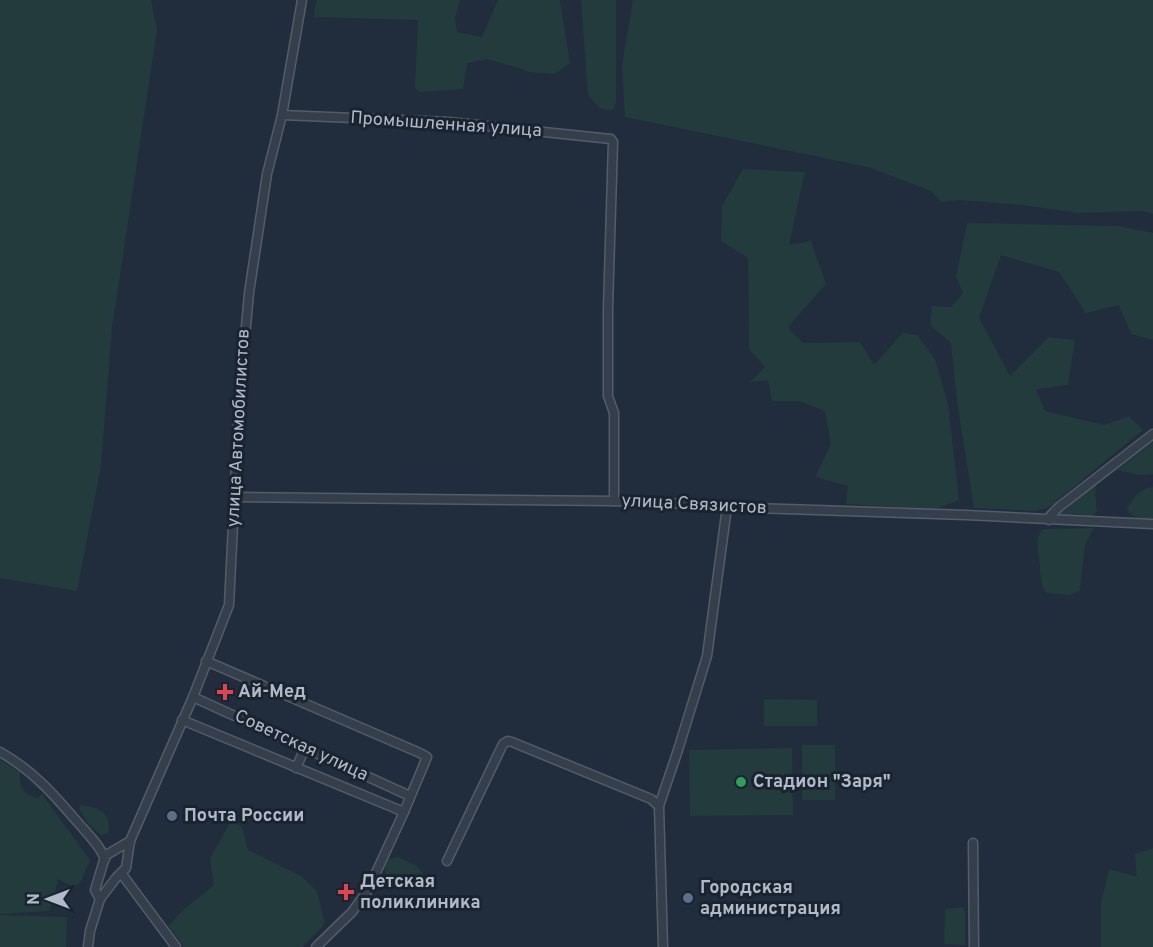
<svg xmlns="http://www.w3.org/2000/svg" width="1153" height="947" viewBox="0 0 1153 947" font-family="Overpass,sans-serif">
<rect width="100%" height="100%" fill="#212d3c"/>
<g fill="#233b3d">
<path d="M0,0H151L157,30L112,328L101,466L77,591L0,578Z"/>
<path d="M317,0H460L455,18L457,32L482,37L498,0H560L570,63L555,74L529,72L519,68L487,59L467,63L463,89L419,92L415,87L418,20L315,17L314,10Z"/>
<path d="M581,0H616V102L613,110L601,109L588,95Z"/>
<path d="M633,0H1153V214L1143,211L1078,213L1022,205L973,201L958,200L941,202L931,191L868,167L625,117L622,65Z"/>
<path d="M743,169L805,172L789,245L811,241L826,284L788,327L803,343L860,342L874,365L903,333L917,335L935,359L948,404L959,500L936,509L846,504L848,486L815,477L831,444L825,411L799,401H772L768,380L750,382L765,367L749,349L748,258L721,241L722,206Z"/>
<path d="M967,223L1117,226L1153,233V340L1131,334L1119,305L1086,313L1059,272L1001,255L979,318L1010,376L1049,337L1075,340L1068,385L1036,389L1045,411L1104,425L1129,416L1143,430L1048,508L1035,511L974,508L957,402L951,343L930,325L932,306L951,307L963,293L956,277Z"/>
<path d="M1153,442V474L1139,475L1117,470Z"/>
<path d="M1097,481L1095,492L1097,512L1091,516L1075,514L1063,516L1061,514Z"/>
<path d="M1153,487V519C1142,519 1132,519 1127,509C1134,497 1139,489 1153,487Z"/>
<path d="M1094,528L1085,544L1080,590L1070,595L1047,593L1042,586L1037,540L1042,529Z"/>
<path d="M764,699L817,700V726H764Z"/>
<rect x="802" y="745" width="33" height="55"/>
<path d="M792,748L793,815L690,816L689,750Z"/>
<path d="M0,760L20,772C19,786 23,795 38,798L42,794L90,860L81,881L75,888L58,879L54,898L49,911L0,914Z"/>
<path d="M81,805C99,807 112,813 108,833L101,835L89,825L79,808Z"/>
<path d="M231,821L242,827L248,850L301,876L317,891L325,924L302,947H184L168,926L183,910L214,885L210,858Z"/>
<path d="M1153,848V947H1101V903L1109,869L1137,877L1135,854Z"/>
<path d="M398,857L418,867L423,874L418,884L409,887L387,878L385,868L388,859Z"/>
<path d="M963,907L965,912V945L944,944L945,909Z"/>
<path d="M0,915L67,917L66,947H0Z"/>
</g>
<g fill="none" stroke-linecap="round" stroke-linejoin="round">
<defs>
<g id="minor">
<path d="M282,115L449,122L611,139L613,142L608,308V396L614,413V501"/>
<path d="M235,497L614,501L713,505L753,508L966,515L1153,524"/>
<path d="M1049,520L1051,515L1059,507L1153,434"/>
<path d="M206,661L420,753L427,757L404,812L368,890L352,912L316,947"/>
<path d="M193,697L410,796"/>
<path d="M182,720L404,812"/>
<path d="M0,752C34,771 55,796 80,825C89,835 100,846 105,859"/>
<path d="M296,768L305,748"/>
<path d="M973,843L974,947"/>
<path d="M447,861L503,744L508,741L512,742L651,799L659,806"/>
<path d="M121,873L176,947"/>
<path d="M100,899L95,890L105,857L108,854L130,841"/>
<path d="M88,947L90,931L100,899L116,878L126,868L130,841L193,697L229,605L239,403L249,293L267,174L282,115L302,0"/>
<path d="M663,947L659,806L678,750L707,656L727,507"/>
</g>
</defs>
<use href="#minor" stroke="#535d6a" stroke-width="11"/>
<use href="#minor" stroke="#353f4c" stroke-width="8"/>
</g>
<g fill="#e0444e" stroke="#1a2431" stroke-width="2">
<path d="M222 683h6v6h6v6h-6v6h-6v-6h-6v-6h6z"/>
<path d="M343 883h6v6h6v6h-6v6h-6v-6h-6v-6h6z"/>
</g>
<circle fill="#2e9e5b" stroke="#1a2431" stroke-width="2" cx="741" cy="782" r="6"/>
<g fill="#5c6f8a" stroke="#1a2431" stroke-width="2">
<circle cx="172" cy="816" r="6"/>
<circle cx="688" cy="898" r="6"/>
</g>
<g text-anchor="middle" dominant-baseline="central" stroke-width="6" stroke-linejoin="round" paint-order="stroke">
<g font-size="18" fill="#b0bac8" stroke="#1a2431">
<text transform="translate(446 125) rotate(4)">Промышленная улица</text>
<text transform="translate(239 428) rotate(-87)">улица Автомобилистов</text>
<text transform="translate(694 505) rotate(3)">улица Связистов</text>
<text transform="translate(301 746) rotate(25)">Советская улица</text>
</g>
<g font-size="18" font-weight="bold" fill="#b0bac8" stroke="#1a2431" text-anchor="start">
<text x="238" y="692">Ай-Мед</text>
<text x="753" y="782">Стадион "Заря"</text>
<text x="184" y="816">Почта России</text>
<text x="360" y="882">Детская<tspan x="360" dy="21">поликлиника</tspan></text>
<text x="700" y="888">Городская<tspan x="700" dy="21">администрация</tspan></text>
</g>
</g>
<g transform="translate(48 899) rotate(270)" stroke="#1a2431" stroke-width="4.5" paint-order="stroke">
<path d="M0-4.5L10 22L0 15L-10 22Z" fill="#b0bac8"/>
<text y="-9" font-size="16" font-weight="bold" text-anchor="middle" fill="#b0bac8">N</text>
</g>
</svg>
